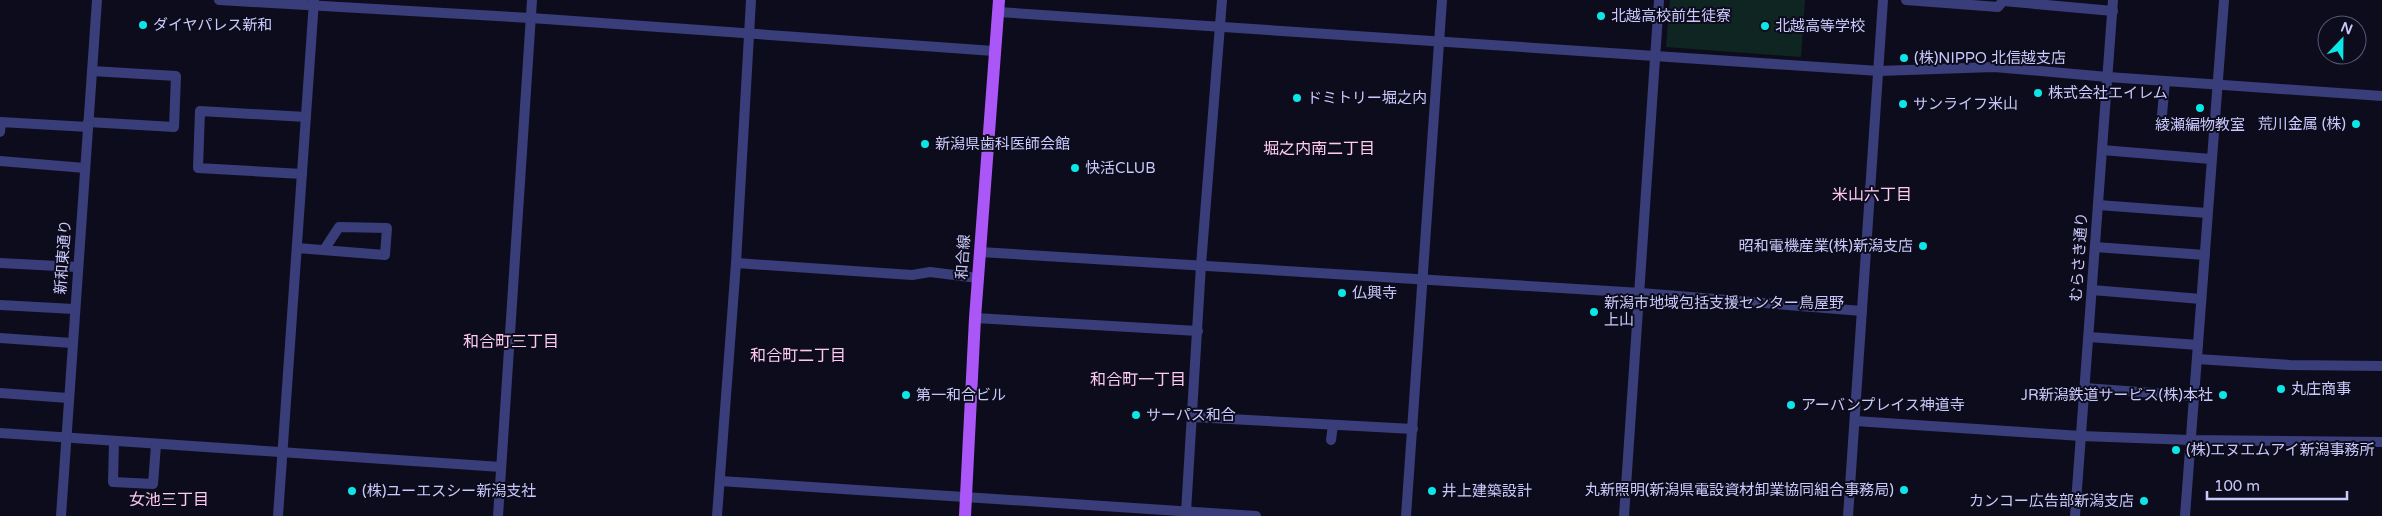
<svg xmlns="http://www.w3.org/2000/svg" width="2382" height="516" viewBox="0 0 2382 516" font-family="'Varela Round','Noto Sans JP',sans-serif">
<rect width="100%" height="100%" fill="#0d0c1c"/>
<path fill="#0f2522" d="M1670,0H1805L1801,57L1666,47Z"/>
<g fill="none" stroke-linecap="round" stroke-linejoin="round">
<g stroke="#393d79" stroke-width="10">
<path d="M219,0L531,18L994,51"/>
<path d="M1906,0L1998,7L2003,1L2113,11"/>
<path d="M998,12L1879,71L1994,67L2108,77L2382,96"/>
<path d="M2162,115L2165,81"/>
<path d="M88,122L174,127L176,76L92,71"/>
<path d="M0,132L1,122L88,127"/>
<path d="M2102,150L2211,159"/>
<path d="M0,161L85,168"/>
<path d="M302,174L198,168L200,111L306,117"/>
<path d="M2098,205L2207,213"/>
<path d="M2095,247L2205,255"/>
<path d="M297,248L385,255L387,228L339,227L324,250"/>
<path d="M980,252L1641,293L1862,311"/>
<path d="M0,263L77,267"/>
<path d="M736,263L912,275L930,272L978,278"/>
<path d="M2092,290L2201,299"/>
<path d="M0,305L74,309"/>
<path d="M975,318L1198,331"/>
<path d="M2089,337L2198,345"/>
<path d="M0,338L72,343"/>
<path d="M2197,359L2290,365L2382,366"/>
<path d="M2085,388L2194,396"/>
<path d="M0,393L68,398"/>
<path d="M1192,417L1413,429"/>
<path d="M1855,421L2081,436L2190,440L2382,442"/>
<path d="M0,433L501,467"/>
<path d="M1331,440L1333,425"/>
<path d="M114,442L113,482L153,484L156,445"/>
<path d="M720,481L1256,516"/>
<path d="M1186,512L1201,265L1222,0"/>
<path d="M61,516L97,0"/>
<path d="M278,516L314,1"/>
<path d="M498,516L532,0"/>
<path d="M717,516L736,263L751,0"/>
<path d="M1406,516L1442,0"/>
<path d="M1624,516L1659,0"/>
<path d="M1848,516L1883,0"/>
<path d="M2075,516L2113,0"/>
<path d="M2185,516L2224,0"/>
</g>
<path stroke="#ab56f7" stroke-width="12" d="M965,516L975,318L999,0"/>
</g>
<g fill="#0be6e7" stroke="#0d0c1c" stroke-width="2">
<circle cx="1601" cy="16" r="5"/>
<circle cx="143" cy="25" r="5"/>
<circle cx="1765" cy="26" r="5"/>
<circle cx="1904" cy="58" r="5"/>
<circle cx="2038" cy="93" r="5"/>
<circle cx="1297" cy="98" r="5"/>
<circle cx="1903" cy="104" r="5"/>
<circle cx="2200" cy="108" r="5"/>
<circle cx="2356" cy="124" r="5"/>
<circle cx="925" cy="144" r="5"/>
<circle cx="1075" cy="168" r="5"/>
<circle cx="1923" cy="246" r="5"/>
<circle cx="1342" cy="293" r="5"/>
<circle cx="1594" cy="312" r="5"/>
<circle cx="2281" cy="389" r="5"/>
<circle cx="906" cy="395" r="5"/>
<circle cx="2223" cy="395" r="5"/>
<circle cx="1791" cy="405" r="5"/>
<circle cx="1136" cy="415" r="5"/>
<circle cx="2176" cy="450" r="5"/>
<circle cx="1904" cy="490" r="5"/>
<circle cx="352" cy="491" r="5"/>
<circle cx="1432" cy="491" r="5"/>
<circle cx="2144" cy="501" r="5"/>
</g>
<g text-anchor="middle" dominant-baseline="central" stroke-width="4" stroke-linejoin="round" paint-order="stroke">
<g font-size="15" fill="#cac9fc" stroke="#0d0c1c" text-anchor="start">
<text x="1611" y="16">北越高校前生徒寮</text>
<text x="153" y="25">ダイヤパレス新和</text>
<text x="1775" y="26">北越高等学校</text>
<text x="1914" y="58">(株)NIPPO 北信越支店</text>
<text x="2048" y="93">株式会社エイレム</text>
<text x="1307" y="98">ドミトリー堀之内</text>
<text x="1913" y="104">サンライフ米山</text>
<text x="2346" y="124" text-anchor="end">荒川金属 (株)</text>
<text x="2200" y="125" text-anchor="middle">綾瀬編物教室</text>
<text x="935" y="144">新潟県歯科医師会館</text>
<text x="1085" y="168">快活CLUB</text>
<text x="1913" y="246" text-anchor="end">昭和電機産業(株)新潟支店</text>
<text x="1352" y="293">仏興寺</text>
<text x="1604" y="303">新潟市地域包括支援センター鳥屋野<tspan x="1604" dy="17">上山</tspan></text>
<text x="2291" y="389">丸庄商事</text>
<text x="916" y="395">第一和合ビル</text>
<text x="2213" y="395" text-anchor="end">JR新潟鉄道サービス(株)本社</text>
<text x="1801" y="405">アーバンプレイス神道寺</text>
<text x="1146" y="415">サーパス和合</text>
<text x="2186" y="450">(株)エヌエムアイ新潟事務所</text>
<text x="1894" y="490" text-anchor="end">丸新照明(新潟県電設資材卸業協同組合事務局)</text>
<text x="362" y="491">(株)ユーエスシー新潟支社</text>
<text x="1442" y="491">井上建築設計</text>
<text x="2134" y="501" text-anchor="end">カンコー広告部新潟支店</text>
</g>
<g font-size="15" fill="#cac9fc" stroke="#0d0c1c">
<text transform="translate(63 257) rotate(-86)">新和東通り</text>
<text transform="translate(963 257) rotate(-86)">和合線</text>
<text transform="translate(2079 257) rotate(-86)">むらさき通り</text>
</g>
<g font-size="16" fill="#fccbef" stroke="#0d0c1c">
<text x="1319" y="149">堀之内南二丁目</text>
<text x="1872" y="195">米山六丁目</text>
<text x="511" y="342">和合町三丁目</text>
<text x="798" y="356">和合町二丁目</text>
<text x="1138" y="380">和合町一丁目</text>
<text x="169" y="500">女池三丁目</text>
</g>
</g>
<g transform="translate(2342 40) rotate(22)"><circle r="24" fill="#0d0c1c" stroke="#595876"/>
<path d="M0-4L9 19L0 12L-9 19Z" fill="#0be6e7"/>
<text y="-8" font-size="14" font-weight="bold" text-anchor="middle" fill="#cac9fc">N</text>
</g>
<path d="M2207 491v8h140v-8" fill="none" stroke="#cac9fc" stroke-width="2.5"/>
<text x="2214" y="491" font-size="15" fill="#cac9fc" stroke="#0d0c1c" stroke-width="4" paint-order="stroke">100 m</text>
</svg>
